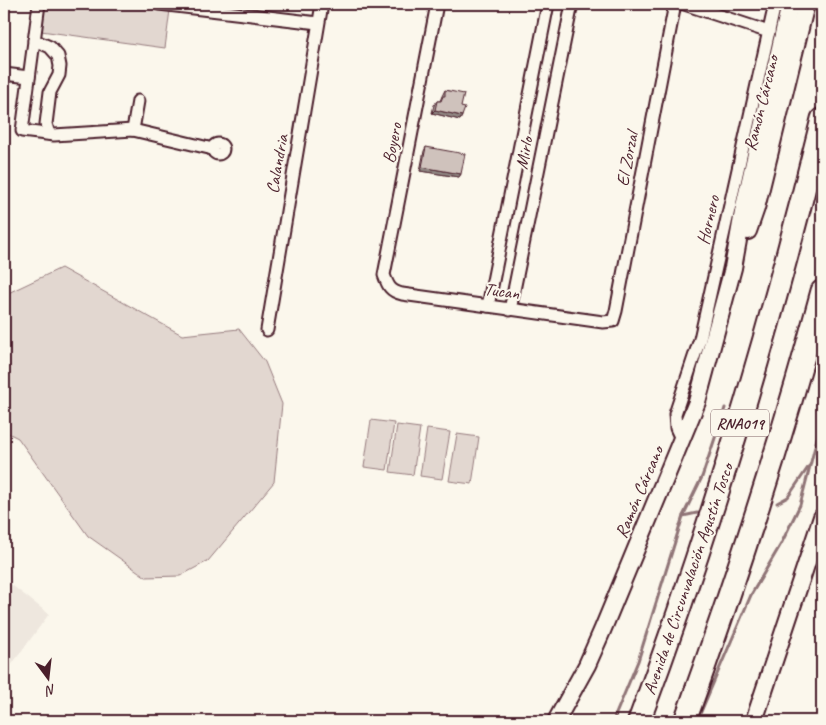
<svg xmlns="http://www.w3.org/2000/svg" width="826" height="725" viewBox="0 0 826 725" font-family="Caveat,sans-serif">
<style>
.built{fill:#eee7de}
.green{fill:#e2d7d0;stroke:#967b7e}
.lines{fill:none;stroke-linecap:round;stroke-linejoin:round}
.stream{stroke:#907477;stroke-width:3}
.street-casing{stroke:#4a1f2b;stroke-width:15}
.secondary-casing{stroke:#4a1f2b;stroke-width:20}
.highway-casing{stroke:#4a1f2b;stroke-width:25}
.street{stroke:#fbf7ec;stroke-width:11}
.secondary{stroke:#fbf7ec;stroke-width:16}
.highway{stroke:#fbf7ec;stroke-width:21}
.wall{fill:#b2a7a2;stroke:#4a1f2b}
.shaded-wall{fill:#918884;stroke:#4a1f2b}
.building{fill:#cfc2bc;stroke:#4a1f2b}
.labels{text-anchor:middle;stroke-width:4;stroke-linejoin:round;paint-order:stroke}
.shield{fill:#fbf7ec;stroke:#7f6065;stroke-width:1}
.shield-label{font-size:16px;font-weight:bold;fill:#4a1f2b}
.street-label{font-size:18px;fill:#4a1f2b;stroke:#fbf7ec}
</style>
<rect width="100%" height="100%" fill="#fbf7ec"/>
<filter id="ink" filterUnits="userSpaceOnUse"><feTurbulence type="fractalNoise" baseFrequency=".02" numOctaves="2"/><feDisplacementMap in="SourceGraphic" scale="10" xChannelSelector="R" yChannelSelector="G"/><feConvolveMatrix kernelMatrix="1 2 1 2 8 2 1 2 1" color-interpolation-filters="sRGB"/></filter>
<g filter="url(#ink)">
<polygon class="built" points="4,579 49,614 4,675"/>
<g class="green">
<polygon points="45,4 127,4 170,10 165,48 41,31"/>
<polygon points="61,268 182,335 239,329 265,362 282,404 274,482 208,561 180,576 146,577 88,536 18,438 4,431 4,295"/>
<polygon points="371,420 394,423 387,470 364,467"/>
<polygon points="397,425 420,428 413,475 390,472"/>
<polygon points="427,429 450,432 442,479 420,476"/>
<polygon points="457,434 479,437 472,484 449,481"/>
</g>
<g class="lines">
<g class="stream">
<polyline points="777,503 788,497 809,466"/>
<polyline points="683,516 697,513"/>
<polyline points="613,721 638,661 683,516 702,477 725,408"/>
<polyline points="697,721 751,595 781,544 800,505 822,419"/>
</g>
<defs>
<g id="street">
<polyline points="39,4 22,131 54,135 133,130 213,149"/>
<polyline points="159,4 318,23"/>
<path d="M437,4L384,275C388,286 390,291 402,294L603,322L613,321L616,311L675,4"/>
<polyline points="684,4 769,32"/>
<polyline points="34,40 50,47 58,56 60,66 59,75 50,92 46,124 49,134"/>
<polyline points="4,74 29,77"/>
<polyline points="133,130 138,101"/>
<circle cx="218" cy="149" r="5"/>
<polyline points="488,306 548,4"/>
<polyline points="510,310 572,4"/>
<polyline points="267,330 322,4"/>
<polyline points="682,441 676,428 675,414 700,339 775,4"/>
</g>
<g id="secondary">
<polyline points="748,231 756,208 806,4"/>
<polyline points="556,721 587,665 602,631 697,402 733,268 744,207 790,4"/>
<polyline points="754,721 822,517"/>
</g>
<g id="highway">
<path d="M639,721C713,524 772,323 822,119"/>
<path d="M685,721C736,580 783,437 822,291"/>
</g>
</defs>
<use href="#street" class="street-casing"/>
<use href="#secondary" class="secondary-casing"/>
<use href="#highway" class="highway-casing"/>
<use href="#street" class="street"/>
<use href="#secondary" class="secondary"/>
<use href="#highway" class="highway"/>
</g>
<g class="wall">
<polygon points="445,90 461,107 462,116 460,120 432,113 434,105 437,101 440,101 442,96"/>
<polygon points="426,147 461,174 459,177 420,171 424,151"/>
</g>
<g class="shaded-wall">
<polygon points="435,110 462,116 460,120 432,113"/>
<polygon points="422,167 461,174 459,177 420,171"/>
</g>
<g class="building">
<polygon points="445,90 464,94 461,107 465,108 462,116 435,110 437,101 441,101 443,96 445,96"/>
<polygon points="426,147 465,154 461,174 422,167"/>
</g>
</g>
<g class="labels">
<rect class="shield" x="711" y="409.5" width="58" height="27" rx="4"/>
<g class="shield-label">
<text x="740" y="429">RNA019</text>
</g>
<g class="street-label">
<text transform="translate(761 103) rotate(-76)" y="6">Ramón Cárcano</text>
<text transform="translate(392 143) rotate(-79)" y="6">Boyero</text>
<text transform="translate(524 153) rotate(-79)" y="6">Mirlo</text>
<text transform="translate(627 159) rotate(-79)" y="6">El Zorzal</text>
<text transform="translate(277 164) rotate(-80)" y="6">Calandria</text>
<text transform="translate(708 220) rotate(-77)" y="6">Hornero</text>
<text transform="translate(502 291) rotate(8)" y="6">Tucan</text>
<text transform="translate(639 492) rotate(-67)" y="6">Ramón Cárcano</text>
<text transform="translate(688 579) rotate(-71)" y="6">Avenida de Circunvalación Agustín Tosco</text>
</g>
</g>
<rect width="826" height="725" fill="none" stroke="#fbf7ec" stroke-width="20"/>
<rect x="10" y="10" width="806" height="705" fill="none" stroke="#4a1f2b" stroke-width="2" filter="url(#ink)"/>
<g transform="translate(48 678) rotate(165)" stroke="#fbf7ec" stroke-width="4" paint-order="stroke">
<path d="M0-4L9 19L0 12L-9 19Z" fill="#4a1f2b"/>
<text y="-8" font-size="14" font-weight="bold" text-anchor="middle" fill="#4a1f2b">N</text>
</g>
</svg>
